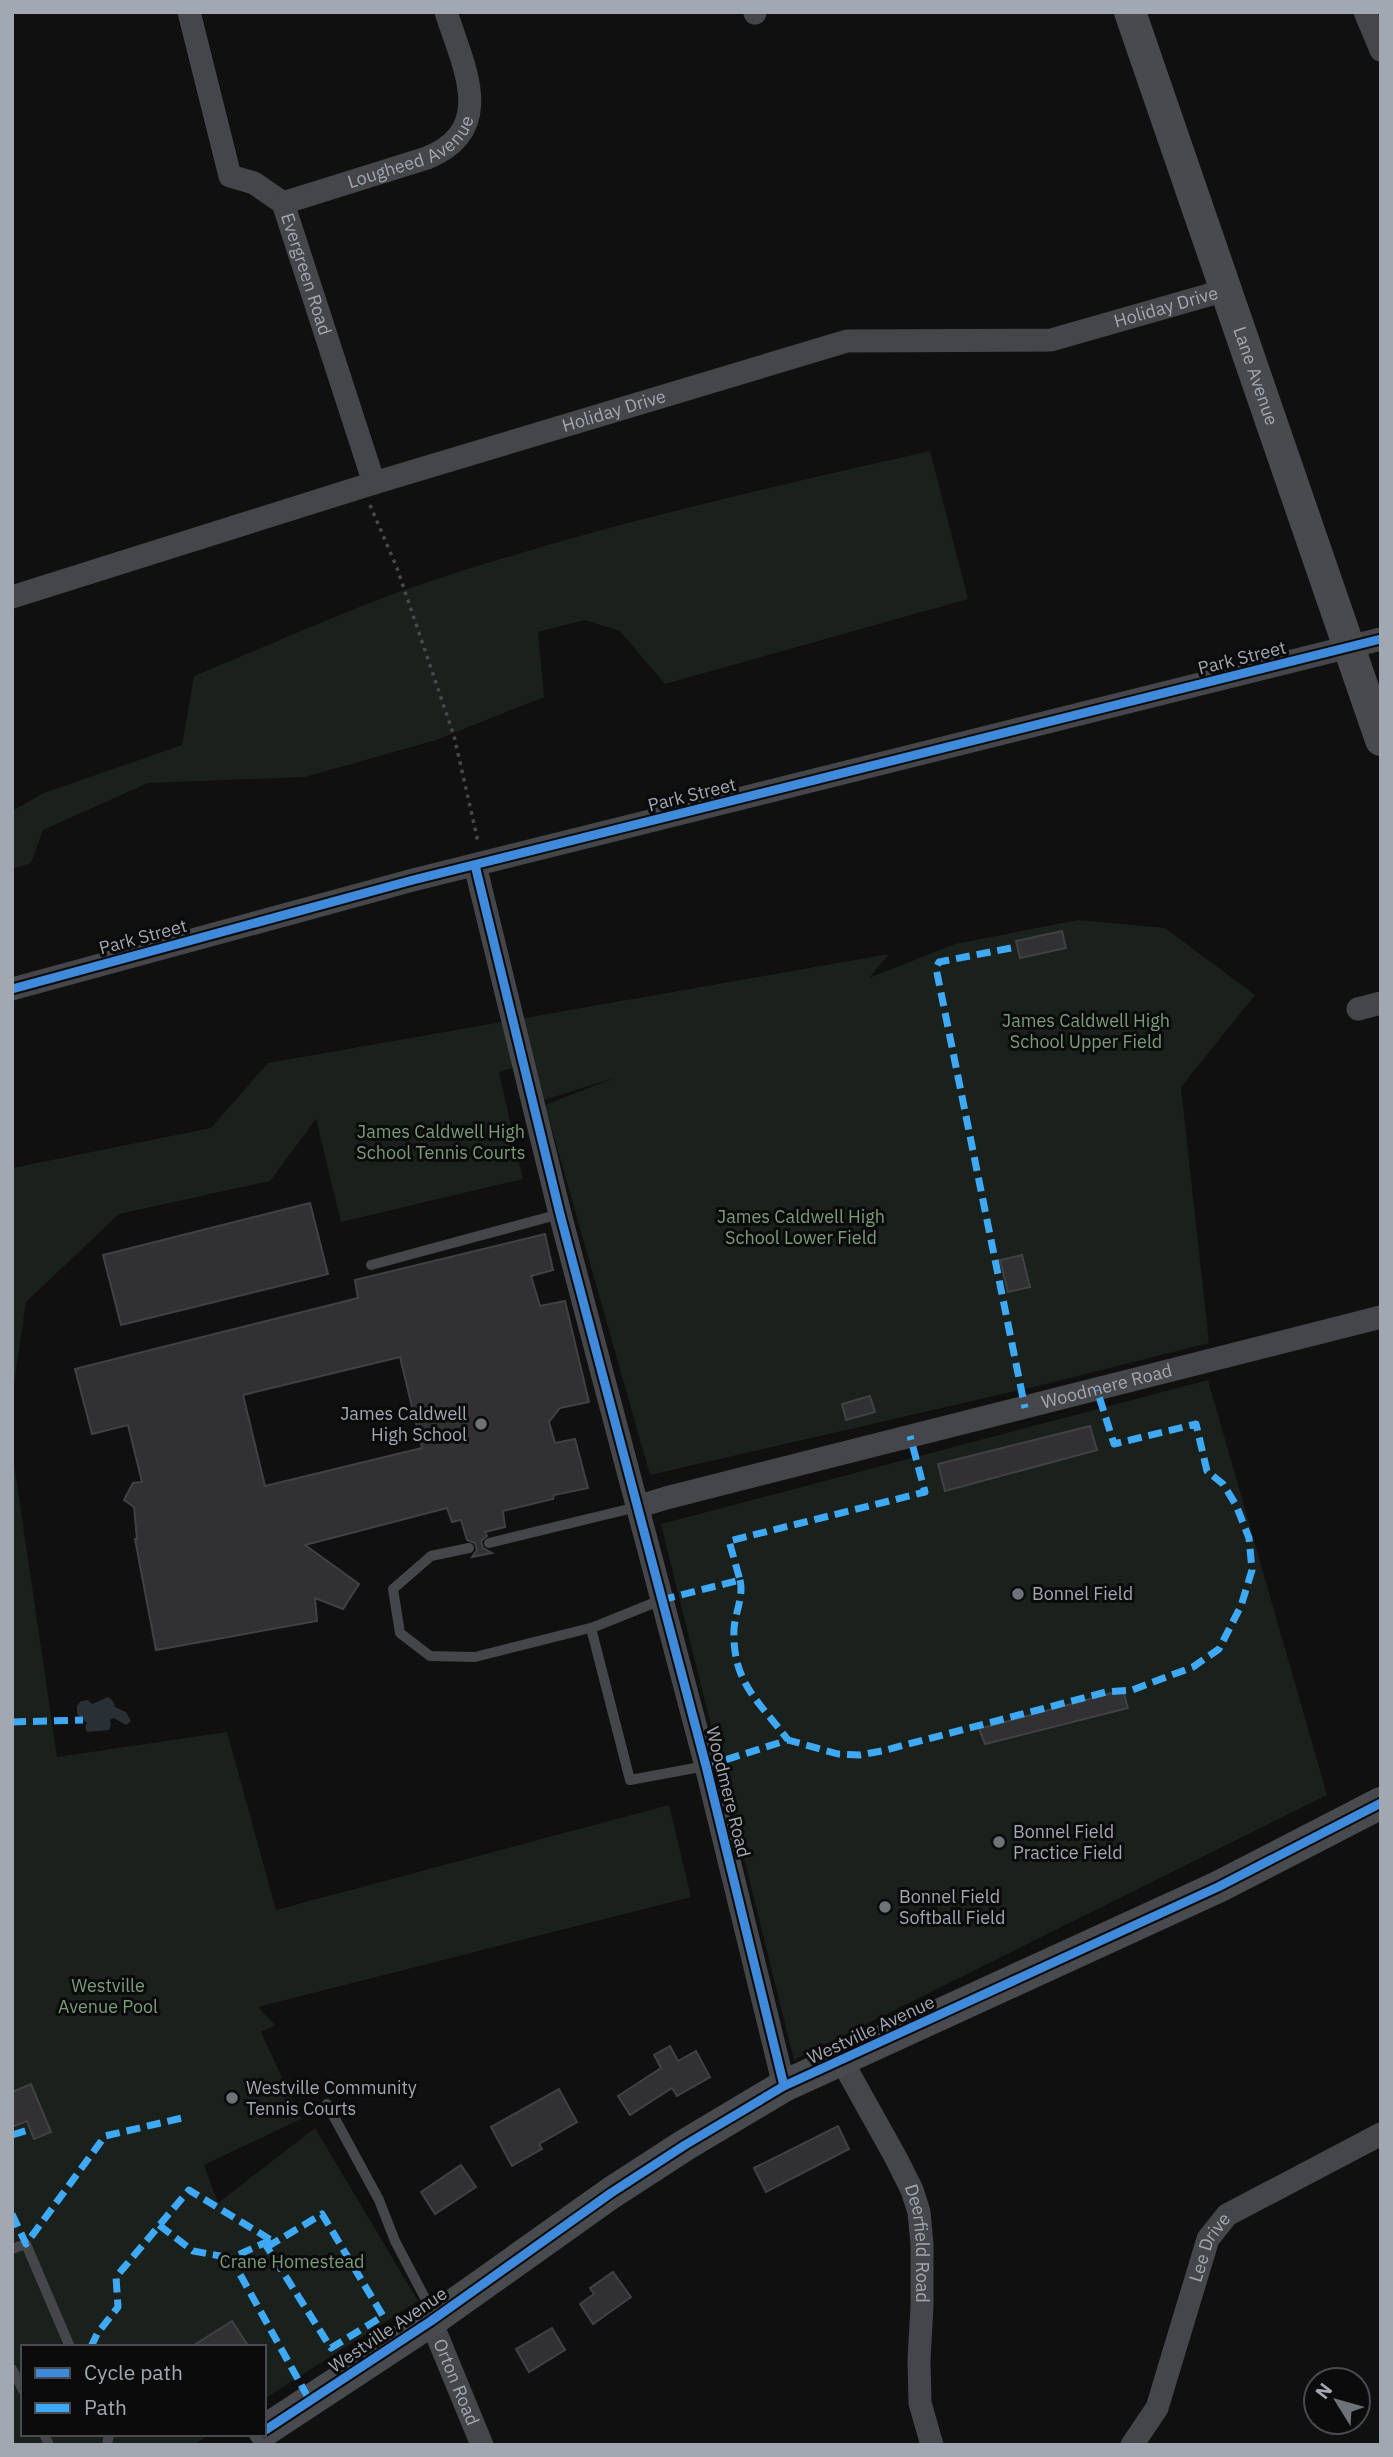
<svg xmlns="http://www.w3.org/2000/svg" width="1393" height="2457" viewBox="0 0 1393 2457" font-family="'IBM Plex Sans',sans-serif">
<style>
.green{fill:#1a201b}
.water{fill:#283035}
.building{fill:#313133;stroke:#404144;stroke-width:2;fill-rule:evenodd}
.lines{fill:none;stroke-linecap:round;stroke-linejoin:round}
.path{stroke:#46484b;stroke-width:3.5;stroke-dasharray:3.5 5;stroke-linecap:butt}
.lane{stroke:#454649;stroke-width:10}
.street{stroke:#454649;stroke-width:23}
.secondary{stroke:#494a4d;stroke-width:32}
.quiet{stroke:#3fa9f5;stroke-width:7;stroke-dasharray:14 7;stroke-linecap:butt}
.cycleway-casing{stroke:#0b0b0c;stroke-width:13}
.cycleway{stroke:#408adc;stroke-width:9}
.poi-dot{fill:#6e7379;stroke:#0b0b0c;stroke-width:2.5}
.labels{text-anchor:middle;stroke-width:6;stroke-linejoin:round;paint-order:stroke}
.street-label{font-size:18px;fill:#a1a8b1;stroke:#0b0b0c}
.park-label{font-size:18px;fill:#7b9c79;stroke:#0b0b0c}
.poi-label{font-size:18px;fill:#a1a8b1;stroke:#0b0b0c;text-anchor:start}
</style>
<rect width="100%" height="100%" fill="#101011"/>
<g class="green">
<path d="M930,451L968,599L665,684L620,631L585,620L538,632L544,697L436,740L305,777L148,783L43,830L31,863L12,869V811L44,793L182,745L194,676C268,646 341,612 416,586C584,529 758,490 930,451Z"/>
<polygon points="1078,920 1165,928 1255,995 1181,1087 1209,1343 1046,1384 650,1475 545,1105 614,1078 541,1101 531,1062 499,1072 523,1179 341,1222 316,1119 270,1181 119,1214 26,1302 12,1397 12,1168 211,1128 268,1063 889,954 869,978 955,944"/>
<polygon points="1208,1380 1327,1795 794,2060 661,1524"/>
<polygon points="12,1450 57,1757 227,1732 276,1910 669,1805 691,1897 258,2007 275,2025 261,2032 301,2119 204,2165 218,2203 315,2128 418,2301 264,2399 264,2347 23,2347 23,2434 210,2434 194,2445 12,2445"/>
</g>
<polygon class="water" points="108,1697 113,1701 115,1707 126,1712 131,1721 126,1725 114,1718 110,1720 111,1725 109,1730 87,1732 85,1726 87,1723 77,1714 77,1706 81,1701 88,1700 92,1704"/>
<g class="building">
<polygon points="1062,931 1066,948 1020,958 1016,941"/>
<polygon points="310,1203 328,1274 121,1325 103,1255"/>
<path d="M545,1234L553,1270L531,1276L540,1306L565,1301L589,1402L560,1408L549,1422L555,1443L575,1439L588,1488L554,1495L553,1499L503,1511L505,1527L485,1532L487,1536L481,1541L483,1548L492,1553L472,1557L477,1550L475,1543L467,1540L461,1520L452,1522L447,1508L305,1545L359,1584L343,1609L315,1598L317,1621L156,1650L135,1539H137L134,1507L124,1500L133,1483L142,1482L128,1425L92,1434L75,1369L358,1298L355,1280ZM400,1357L422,1448L265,1486L243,1395Z"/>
<polygon points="1022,1255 1030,1287 1008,1292 1000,1260"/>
<polygon points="870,1396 875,1412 846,1420 842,1404"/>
<polygon points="1090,1426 1097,1450 945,1491 938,1464"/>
<polygon points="1123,1690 1128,1708 985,1744 979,1729"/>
<polygon points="670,2046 678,2061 696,2051 710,2077 677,2096 672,2088 630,2115 618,2096 661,2068 654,2055"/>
<polygon points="31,2084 51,2132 34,2139 27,2121 12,2127 12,2092"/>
<polygon points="559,2089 577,2122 539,2144 542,2149 512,2166 491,2127"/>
<polygon points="838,2126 849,2149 766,2192 754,2168"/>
<polygon points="461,2165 476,2187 435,2214 421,2192"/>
<polygon points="613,2272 631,2297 593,2324 580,2304 594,2294 590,2288"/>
<polygon points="232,2321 249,2347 191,2347"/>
<polygon points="552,2328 565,2350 529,2372 516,2349"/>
</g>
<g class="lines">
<polyline class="path" points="370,505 397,568 454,736 477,837 476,844"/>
<g class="lane">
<polyline points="371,1265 560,1214"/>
<polyline points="489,1543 637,1507"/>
<polyline points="469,1548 431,1556 393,1589 400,1633 430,1656 475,1657 594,1627 661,1600"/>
<polyline points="591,1628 630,1780 706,1766"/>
<polyline points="327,2104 379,2200 395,2241 425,2298 430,2318"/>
<polyline points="12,2249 26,2244 70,2347"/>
<polyline points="12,2369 23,2390"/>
<polyline points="44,2434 49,2445"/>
<polyline points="107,2445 109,2434"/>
</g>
<g class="street">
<path id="s1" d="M189,12L230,176L254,183L283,203L374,483"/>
<polyline points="755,12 755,13"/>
<polyline points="1365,12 1381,50"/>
<path id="s2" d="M283,203L427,158C498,129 463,66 446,12"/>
<path id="s3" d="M12,597L374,483L847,341L1051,340L1226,290"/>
<polyline points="475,865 560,1214 706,1766 784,2086"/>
<polyline points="12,989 413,880 1381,639"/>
<polyline points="1358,1009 1381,1003"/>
<path id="s4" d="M637,1507L666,1498L1381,1317"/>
<path id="s5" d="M842,2061L896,2158L912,2190L919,2212L922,2244V2306L919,2360L920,2403L932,2445"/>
<path id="s6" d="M431,2321L482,2445"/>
<path id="s7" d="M1132,2445L1157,2408L1208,2239L1227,2215L1381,2134"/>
</g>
<g class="secondary">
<path id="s8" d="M1130,12L1381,740"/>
<polyline points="264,2431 431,2321 611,2193 685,2145 784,2086 1218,1887 1381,1803"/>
</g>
<g class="quiet">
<polyline points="1011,948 939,962 936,968 1025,1408"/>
<path d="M740,1580C744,1596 735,1613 734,1629C732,1683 759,1701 788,1740"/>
<polyline points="661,1600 740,1580 729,1541 925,1492 910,1436"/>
<polyline points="12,1722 83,1720"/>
<polyline points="706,1766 788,1740 838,1754 860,1755 882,1751 1106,1692 1132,1690 1193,1667 1219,1649 1241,1606 1252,1570 1249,1538 1236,1505 1223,1484 1207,1471 1196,1424 1114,1444 1097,1390"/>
<polyline points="12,2135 28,2130"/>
<polyline points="12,2214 26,2244 105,2136 182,2118"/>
<polyline points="159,2225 193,2251 231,2258"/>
<polyline points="271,2240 231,2258 310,2401"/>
<polyline points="267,2247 322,2214 383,2316 331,2348 267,2247 271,2240"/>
<polyline points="91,2347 97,2334 118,2307 116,2277 189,2190 271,2240"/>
</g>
<defs>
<g id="cycleway">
<polyline points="475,865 560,1214 706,1766 784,2086"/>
<polyline points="12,989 413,880 1381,639"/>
<polyline points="264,2431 431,2321 611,2193 685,2145 784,2086 1218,1887 1381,1803"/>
</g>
</defs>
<use href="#cycleway" class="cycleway-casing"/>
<use href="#cycleway" class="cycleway"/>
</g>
<g class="poi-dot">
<circle cx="481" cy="1424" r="7"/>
<circle cx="1018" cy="1594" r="7"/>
<circle cx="999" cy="1842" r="7"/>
<circle cx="885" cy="1907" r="7"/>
<circle cx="232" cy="2098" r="7"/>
</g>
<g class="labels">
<g class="street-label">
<text dy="6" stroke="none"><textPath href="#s2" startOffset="140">Lougheed Avenue</textPath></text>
<text dy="6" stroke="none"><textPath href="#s1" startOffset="304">Evergreen Road</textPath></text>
<text dy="6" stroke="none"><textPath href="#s3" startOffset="1197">Holiday Drive</textPath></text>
<text dy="6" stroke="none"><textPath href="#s8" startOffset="385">Lane Avenue</textPath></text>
<text dy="6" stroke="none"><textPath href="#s3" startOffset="630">Holiday Drive</textPath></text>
<text transform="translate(1242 658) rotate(-14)" y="6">Park Street</text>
<text transform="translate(692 795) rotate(-14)" y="6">Park Street</text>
<text transform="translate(143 937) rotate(-15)" y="6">Park Street</text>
<text dy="6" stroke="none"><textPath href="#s4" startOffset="485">Woodmere Road</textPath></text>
<text transform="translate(728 1792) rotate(76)" y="6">Woodmere Road</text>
<text transform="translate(871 2030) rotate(-25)" y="6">Westville Avenue</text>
<text dy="6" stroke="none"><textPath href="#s5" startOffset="201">Deerfield Road</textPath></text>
<text dy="6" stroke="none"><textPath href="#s7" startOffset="214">Lee Drive</textPath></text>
<text transform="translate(388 2330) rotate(-34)" y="6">Westville Avenue</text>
<text dy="6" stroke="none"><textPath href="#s6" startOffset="66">Orton Road</textPath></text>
</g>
<g class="park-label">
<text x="1086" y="1027">James Caldwell High<tspan x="1086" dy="21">School Upper Field</tspan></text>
<text x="441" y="1138">James Caldwell High<tspan x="441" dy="21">School Tennis Courts</tspan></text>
<text x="801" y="1223">James Caldwell High<tspan x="801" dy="21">School Lower Field</tspan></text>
<text x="108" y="1992">Westville<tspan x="108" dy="21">Avenue Pool</tspan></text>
<text x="292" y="2268">Crane Homestead</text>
</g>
<g class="poi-label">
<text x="467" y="1420" text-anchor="end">James Caldwell<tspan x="467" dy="21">High School</tspan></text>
<text x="1032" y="1600">Bonnel Field</text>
<text x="1013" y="1838">Bonnel Field<tspan x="1013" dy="21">Practice Field</tspan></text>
<text x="899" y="1903">Bonnel Field<tspan x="899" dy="21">Softball Field</tspan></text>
<text x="246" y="2094">Westville Community<tspan x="246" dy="21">Tennis Courts</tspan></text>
</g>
</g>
<rect width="1393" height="2457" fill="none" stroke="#a1a8b1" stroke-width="28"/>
<rect x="21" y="2345" width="245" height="91" fill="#0b0b0c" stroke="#474a4e" stroke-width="2"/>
<rect x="35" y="2368" width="35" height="10" fill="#408adc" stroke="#474a4e" stroke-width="2"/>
<text x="84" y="2380" font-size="21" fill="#a1a8b1">Cycle path</text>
<rect x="35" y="2403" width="35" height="10" fill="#3fa9f5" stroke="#474a4e" stroke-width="2"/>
<text x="84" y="2415" font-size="21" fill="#a1a8b1">Path</text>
<g transform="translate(1337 2401) rotate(307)"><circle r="33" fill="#0b0b0c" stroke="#474a4e" stroke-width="2"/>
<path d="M0-5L12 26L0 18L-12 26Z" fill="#6e7379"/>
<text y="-10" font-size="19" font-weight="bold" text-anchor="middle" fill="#a1a8b1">N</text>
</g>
</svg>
